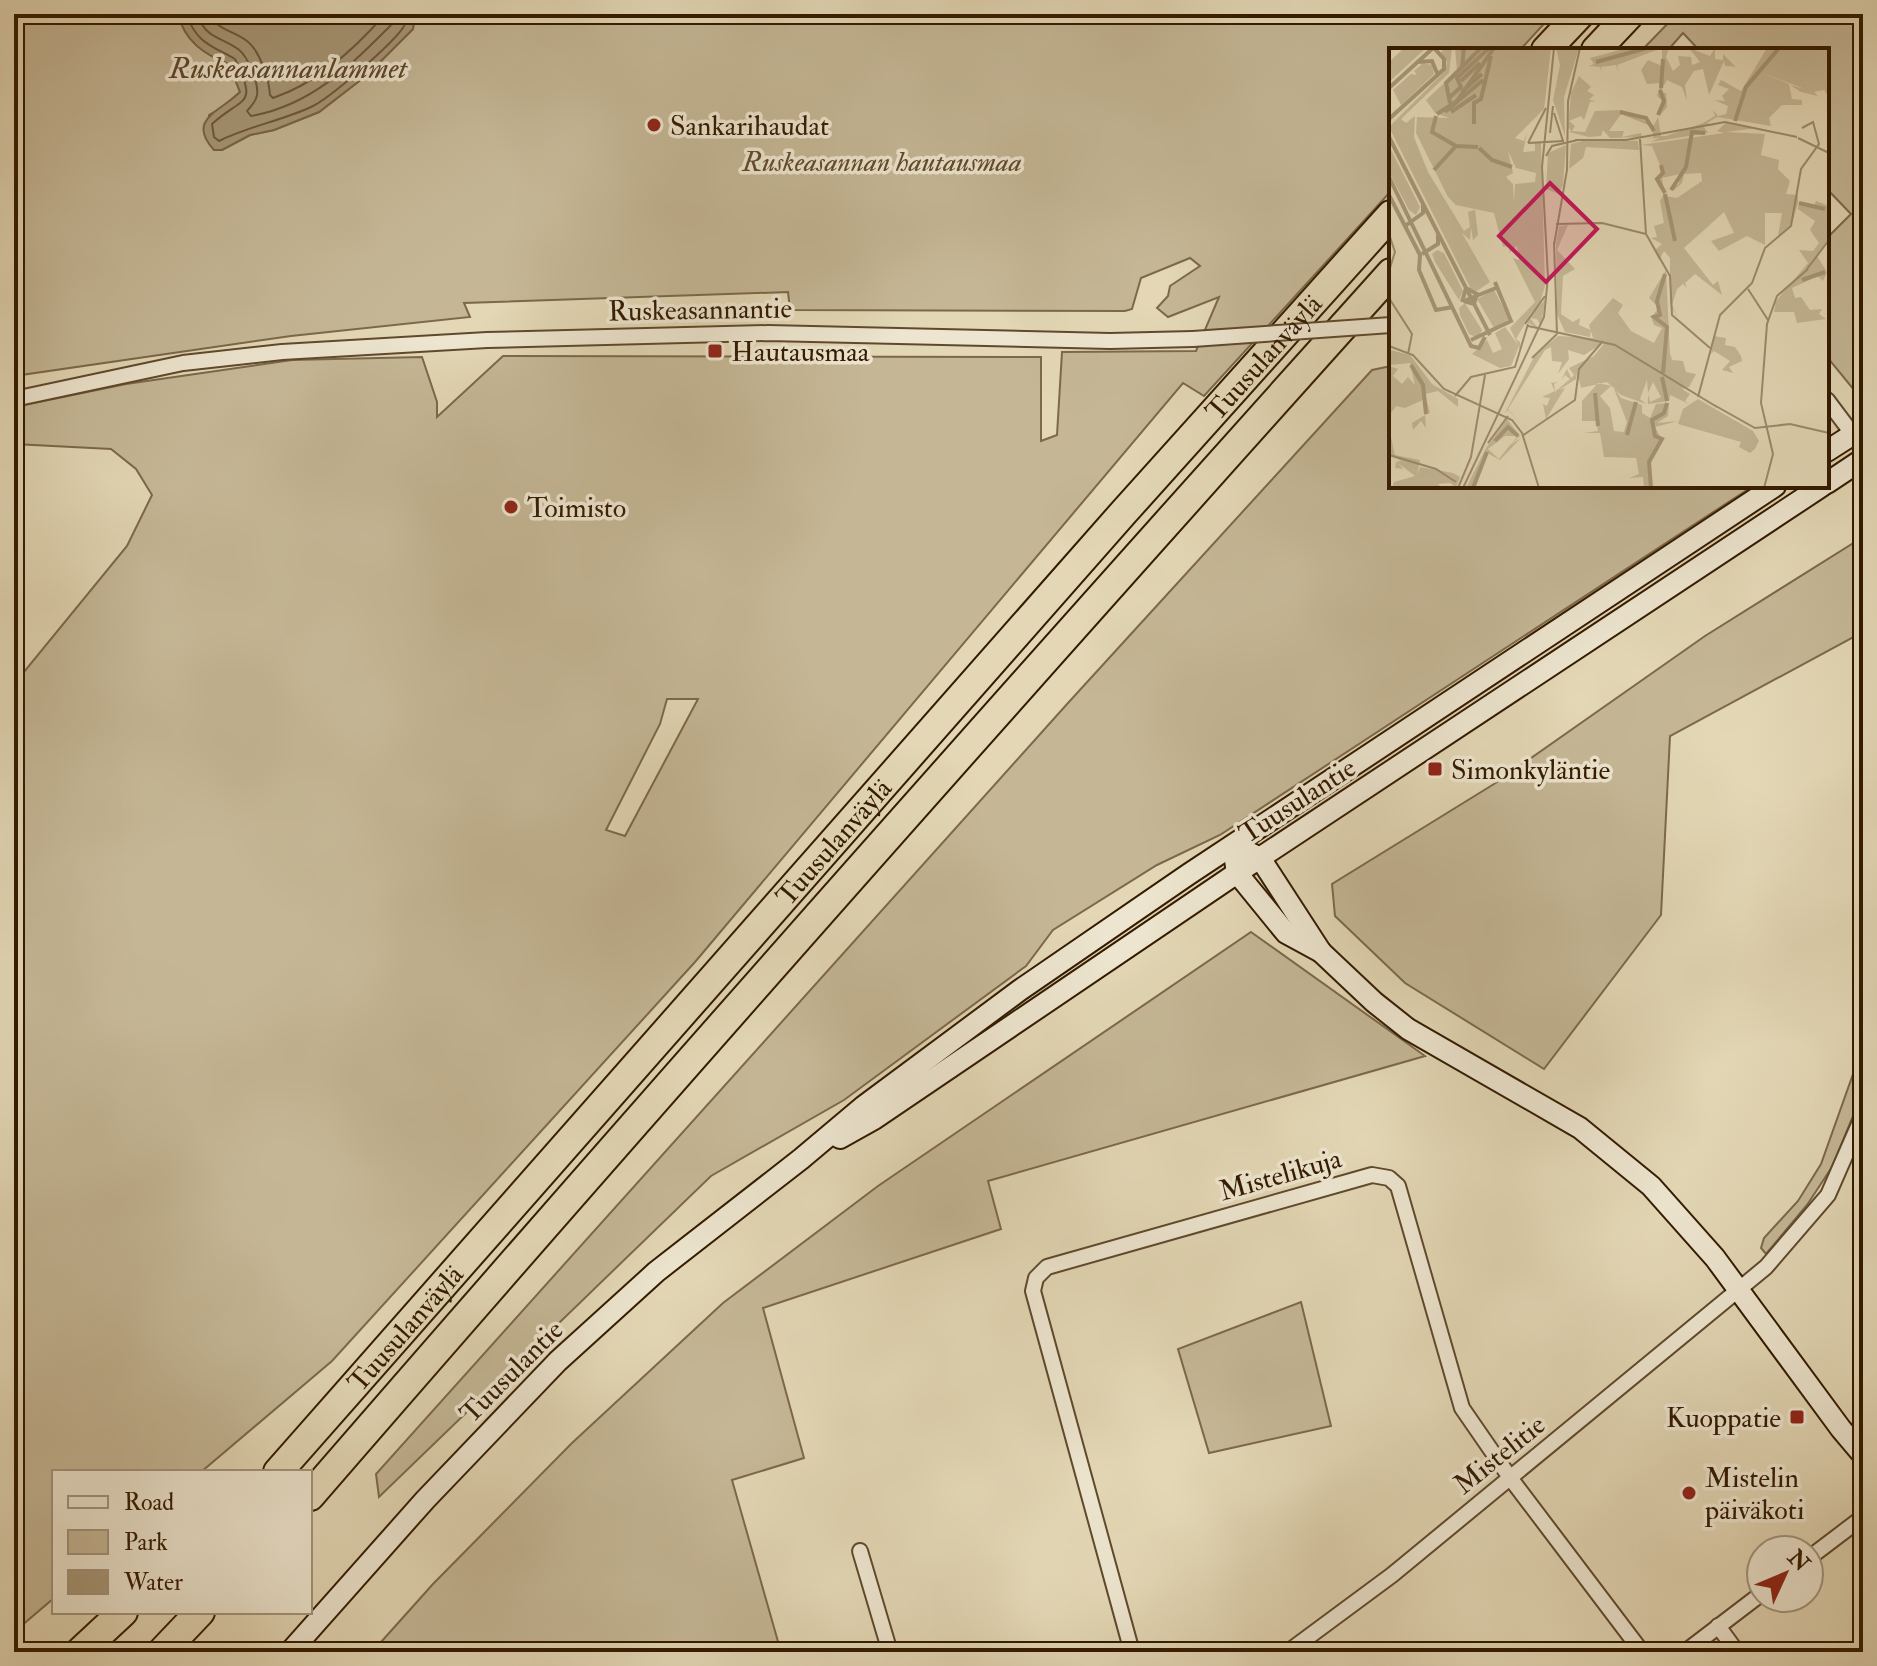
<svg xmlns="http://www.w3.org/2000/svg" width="1877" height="1666" viewBox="0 0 1877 1666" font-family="'IM FELL Double Pica',serif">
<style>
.green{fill:#c5b796;stroke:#7c684b;stroke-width:2;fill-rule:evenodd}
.water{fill:#a79777;stroke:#796547;stroke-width:2}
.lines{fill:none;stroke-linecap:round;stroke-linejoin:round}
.shore{stroke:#6d583c;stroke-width:2}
.minor-casing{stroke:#5f492d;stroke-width:18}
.secondary-casing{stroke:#331a00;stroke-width:24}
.motorway-casing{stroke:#331a00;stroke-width:32}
.minor{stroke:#ede5cf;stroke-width:14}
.secondary{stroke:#ede5cf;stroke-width:20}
.motorway{stroke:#e3d7b5;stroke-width:28}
.minor-bridge-casing{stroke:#5f492d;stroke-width:18;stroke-linecap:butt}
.minor-bridge{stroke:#ede5cf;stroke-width:14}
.poi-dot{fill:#8f2418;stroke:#ede5cf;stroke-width:3}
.labels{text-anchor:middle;stroke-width:7;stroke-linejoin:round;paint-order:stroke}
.poi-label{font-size:28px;fill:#331a00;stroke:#ede5cf;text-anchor:start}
.park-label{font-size:28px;font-style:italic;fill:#5f492d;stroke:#ede5cf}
.street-label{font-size:28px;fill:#331a00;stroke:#ede5cf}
.water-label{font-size:30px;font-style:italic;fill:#5c462a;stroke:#ede5cf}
.inset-river{fill:none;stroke:#a79777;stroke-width:4}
.inset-road{fill:none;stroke:#9d8b6d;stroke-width:2}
.view{fill:#c2185b;fill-opacity:0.15;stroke:#c2185b;stroke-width:4}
.inset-edge{fill:none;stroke:#331a00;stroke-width:4}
</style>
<rect width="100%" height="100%" fill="#e3d7b5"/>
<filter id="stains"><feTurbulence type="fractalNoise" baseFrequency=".0025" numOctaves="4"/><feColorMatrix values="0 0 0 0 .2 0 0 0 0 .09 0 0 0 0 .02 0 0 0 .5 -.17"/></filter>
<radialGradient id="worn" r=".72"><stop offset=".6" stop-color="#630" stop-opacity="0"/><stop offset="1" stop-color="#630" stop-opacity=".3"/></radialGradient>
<g class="green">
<path d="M14,14H178C185,41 203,54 229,64L240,92L223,107L209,115L214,150H222L250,135L274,130L319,112L367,75L413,29L415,14H1553L1520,50H1391V191L1204,396L1183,383L695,962L332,1361L201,1472H54V1598L14,1632V679L24,672L127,546L152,495L136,469L111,449L14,444V407L126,384L292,360L422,357L437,402V417L503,356L1041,357V441L1057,435L1062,352L1196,351L1219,297L1168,317L1157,308L1168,296L1170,286L1200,266L1190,258L1141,278L1132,309L1125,311L790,310L788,292L464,303L470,317L291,336L14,376ZM667,699H698L625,836L606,830L660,724Z"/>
<polygon points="1677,14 1863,14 1863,401 1827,357 1827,238 1851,214 1827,189 1827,50 1699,50 1683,33 1668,50 1642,50"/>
<polygon points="1391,366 1391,486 1753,486 1220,835 1157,865 1053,930 1026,966 844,1100 711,1176 379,1497 376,1474 1068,703 1372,370"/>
<polygon points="1863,537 1863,632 1670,736 1661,915 1544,1069 1405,983 1335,916 1332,884 1494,784 1705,636"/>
<polygon points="1251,932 1425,1056 988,1181 1001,1229 763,1308 804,1458 732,1480 781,1652 372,1652 433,1584 572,1443 723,1303 878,1186"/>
<polygon points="1863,1046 1863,1092 1832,1167 1807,1205 1766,1254 1761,1248 1764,1238 1798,1201 1821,1164"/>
<polygon points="1301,1302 1331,1426 1209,1453 1178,1349"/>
</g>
<path class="water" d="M178,14H415L413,29L367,75L319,112L274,130L250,135L222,150H214C186,119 220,112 240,92L229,64C203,54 185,41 178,14Z"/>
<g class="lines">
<g class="shore">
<path d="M186,14C197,43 210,45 235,59C259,108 242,96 212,124L214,137L219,141C249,126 281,121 311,107C329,99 395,42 404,26C405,24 407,16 407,14"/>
<path d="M196,14C209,41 218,35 238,49C248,56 259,84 257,95C256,102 251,106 247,111L251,116C313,105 352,64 395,21L397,14"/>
<path d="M210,14C217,30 234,31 247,41C260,51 269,79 270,95L273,98C317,83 355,49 385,14"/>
</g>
<defs>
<g id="minor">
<polyline points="14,399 183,363 282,352 487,340 768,333 1110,341 1193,339"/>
<polyline points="1827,400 1863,448"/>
<polyline points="860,1551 890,1652"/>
<polyline points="1809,1558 1863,1517"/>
<polyline points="1718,1626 1737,1652"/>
<polyline points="1132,1652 1033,1291 1036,1278 1047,1267 1372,1175 1389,1178 1398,1186 1462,1408 1511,1479 1642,1652"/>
<polyline points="1288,1652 1392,1575 1766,1267 1828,1195 1863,1115"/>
<polyline points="1685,1652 1761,1594"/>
</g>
<g id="secondary">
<polyline points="1827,451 1863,428"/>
<polyline points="1827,483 1863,459"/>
<polyline points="1250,853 1260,858 1321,952"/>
<polyline points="1235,860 1237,873 1286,933 1321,952 1374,1002 1408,1029 1580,1128 1651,1186 1715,1258 1841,1429 1863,1455"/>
<polyline points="840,1138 874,1119 1237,873 1822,486"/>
<polyline points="290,1652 425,1500 558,1361 656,1272 801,1159 864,1106 1020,990 1189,874 1775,486"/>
</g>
<g id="motorway">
<polyline points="1546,50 1580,14"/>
<polyline points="1596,50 1630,14"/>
<path id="s1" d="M278,1472L1124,512L1391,215"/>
<path d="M310,1496C666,1085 1027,678 1391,273"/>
<polyline points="80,1652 123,1612"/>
<polyline points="162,1652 200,1612"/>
</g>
</defs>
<use href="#minor" class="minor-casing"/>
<use href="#secondary" class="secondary-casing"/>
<use href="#motorway" class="motorway-casing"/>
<use href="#minor" class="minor"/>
<use href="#secondary" class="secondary"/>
<use href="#motorway" class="motorway"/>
<defs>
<polyline id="minor-bridge" points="1193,339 1391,325"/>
</defs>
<use href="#minor-bridge" class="minor-bridge-casing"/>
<use href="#minor-bridge" class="minor-bridge"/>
</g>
<g class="poi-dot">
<circle cx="654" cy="125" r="8"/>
<rect x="707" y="343" width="16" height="16" rx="4"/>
<circle cx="511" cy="507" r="8"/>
<rect x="1427" y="761" width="16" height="16" rx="4"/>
<rect x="1789" y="1409" width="16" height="16" rx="4"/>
<circle cx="1689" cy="1493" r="8"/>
</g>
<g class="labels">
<g class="poi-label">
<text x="670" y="135">Sankarihaudat</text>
<text x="731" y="361">Hautausmaa</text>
<text x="527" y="517">Toimisto</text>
<text x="1451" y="779">Simonkyläntie</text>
<text x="1781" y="1427" text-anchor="end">Kuoppatie</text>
<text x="1705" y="1487">Mistelin<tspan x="1705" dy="32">päiväkoti</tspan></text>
</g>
<g class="park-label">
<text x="882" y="171">Ruskeasannan hautausmaa</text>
</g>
<g class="street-label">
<text transform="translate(700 309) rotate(-1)" y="10">Ruskeasannantie</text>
<text dy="10" stroke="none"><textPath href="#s1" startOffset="1488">Tuusulanväylä</textPath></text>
<text transform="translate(1297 800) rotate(-33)" y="10">Tuusulantie</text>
<text dy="10" stroke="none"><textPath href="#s1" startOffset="840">Tuusulanväylä</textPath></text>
<text transform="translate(1280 1174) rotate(-16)" y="10">Mistelikuja</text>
<text dy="10" stroke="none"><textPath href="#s1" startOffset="192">Tuusulanväylä</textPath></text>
<text transform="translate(511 1371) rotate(-45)" y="10">Tuusulantie</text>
<text transform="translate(1499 1454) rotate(-39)" y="10">Mistelitie</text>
</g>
<g class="water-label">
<text x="288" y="78">Ruskeasannanlammet</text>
</g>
</g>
<g transform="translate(1389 48)">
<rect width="440" height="440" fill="#e3d7b5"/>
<path d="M15,0H37L0,34V14ZM57,0H63L60,25L12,71L17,75L26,68L25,89L39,124L75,183L81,179L79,164L86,162L89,187L84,192L82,179L81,192L73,185L101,234L88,243L82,241L0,79L56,23L58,14L52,4ZM66,0H162L155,61L126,90L135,93L138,84L134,104L146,103V96L140,95H152L156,238L151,255L137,271L156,252L158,240L152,278L148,271L141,270L149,280L137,274L127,291L131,294L132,303L121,280L146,254L124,210L130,212L128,198L120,205L121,198L114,199L105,165L67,157L59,149L27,85L28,69L60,70L46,65L37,52L68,23ZM119,103L127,120L147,125L146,134L126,136L125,154L124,136L117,129L124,125ZM167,0H190L175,49L176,88L164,52L171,17ZM238,0H273L228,17L230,25L227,17L212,19L213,25L211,19L200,18L205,16L201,10ZM280,0L277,9L284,23L291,17L289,8L302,9L303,17L311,14L300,0L321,8L326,0V11L334,12V6L347,19H355L336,18L335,13L320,47L314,21L305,23L296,37L298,53L293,39L278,32L271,44L277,45L278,59L270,68L274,53L268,48L272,35L258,36L252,22L259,12L273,18V1ZM378,0H440V49L435,42L425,44L429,48L412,44L401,37L416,41L375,26L400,36L403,51L413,52V57H393L380,70L382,78L328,69L318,75L325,78H314L319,85L262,94L270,90L254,91L264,90V79L232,66L220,83H235L233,89L252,85L253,89L221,90L214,82L212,88L200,89L180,84L182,83L179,79L182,45L190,28L202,39L198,43L205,47L200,52L207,53L201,54L195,72L192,68L180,73L186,78L183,83L196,84L206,63L233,62L265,77L269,69L272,88H277L314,75L326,68L324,62L329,68L337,66L339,58L325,52L336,53L333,48L340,41L329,37L332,32L352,43ZM34,15L43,17L45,26L12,57L4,42L22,26L28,27L25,23ZM338,74L368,80L337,84L376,86L372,107L390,112L389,121L401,133L397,146L409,147V155L402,178L389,188L393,165H376V197L358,188L330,203L322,193L345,185L335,164L295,200L324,237L329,233L333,247L306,226L296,235L298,240L294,236L288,241L283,257L289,270L281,256V210L275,203L270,212L262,197L266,202L273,196L262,190L268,189L265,178L275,175L271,153L275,146L267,131L273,122L263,98L252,97L335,85L328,83ZM312,125L313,133L288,150L276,148L273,130L291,126L290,136L283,139L284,143L293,135L295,126ZM202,91L249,93L250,102L197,99L194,110L180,121L182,96ZM177,97L174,137L170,146L157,141L159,105ZM0,98L31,159L27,167L20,162L0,124ZM427,153L440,158V191L422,214L428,208L438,224L434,233L429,228L403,240L406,250L412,249L421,262L433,261L430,266L437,271L408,275L405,264H385L387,253L419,215L410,202L424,203L430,195L421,182L426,173L409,161L410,155L425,158ZM179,177L168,202L186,221L174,228L172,266L184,274L191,270L190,277L202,282L201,289L176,284L168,266L167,196L170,178ZM48,202L55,205L74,243L70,252L46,214L43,206ZM277,222L281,305L283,312L294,313L297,324L307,326L300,339L293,341L301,346L296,353L300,356L281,347L280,353L259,356V346L261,354L272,349L264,334L259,345L258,332L251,351L257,356L232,347L218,334L192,340L188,324L187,331L170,342L176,340L157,371L154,356L158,358L161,350L153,349L166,343L162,335L169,334L165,336L167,346V343L181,331L176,327L172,332L178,321L182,330L185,327L180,320L205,308L217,293L195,307L179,302L180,311L169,326L173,314L163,313L162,299L156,302L119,361L131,376L119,362L116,365L146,307L169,288L204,290L200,277L224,250L234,257L229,265L242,283L265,295L273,280L265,277L262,269L270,260L260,250ZM105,242L120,271L105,280L88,251ZM76,255L93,282L89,290L80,286L71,267L70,260ZM116,279L130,298L122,318L111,320L83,306L98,292L104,305L113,301L106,285ZM325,288L337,290L336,297L346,299L352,308L353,313L340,319L344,325L333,322L341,313L325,303L322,306ZM1,302L21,307L43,336L69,351V359L49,343L36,346L41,365L36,367L37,380L32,373L24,382L23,375L36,367L34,352L16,360L7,358L2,365L0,318L9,321L4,328L13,336L19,329L26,337L21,315L0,317ZM209,335L222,338L211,348L221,360L225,383L235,384L238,374L224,338L232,350L253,357V365L261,370L267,356L280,355L279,368L268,375L289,373L266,379L273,392L260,414L263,440H255L254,429L240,430L250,426L247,410L215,409L211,385H195L209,383L207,373H193V353ZM309,351L364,383L370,393L366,401L361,405L350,399L352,394L289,376L294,361ZM118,371L131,388L122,396L129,388H116L99,401L110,411L121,397L132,390L111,412L98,405L85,440H77L97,400ZM0,380L6,407L31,412L28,427L31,419L64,425L71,429L67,440L61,435L49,436L53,440H3L5,434L26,428L9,415L14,421L6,420L7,414L12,413L0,406Z" fill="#c5b796" fill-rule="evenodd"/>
<path class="inset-river" d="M29,14L43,13L48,25M207,14L258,0M73,19L92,0M72,33L91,15M0,40L44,0M272,40L274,11M73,44L93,26M61,49L72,39L68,30L100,0M61,55L57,35L73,19L75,0M56,64L94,32M62,64L87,47M231,64L257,70L265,83M48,66L68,53L105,0M269,67L275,53L271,42M47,68L43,84L67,98M0,71L55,21V11L45,0M346,73L357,39L390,0M85,76V55L92,51L102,8M0,89L101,287M90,100L103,112L123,119M272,117L274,125L268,131L276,145M45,122L67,98L89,99M0,129L82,298L90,300L96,289M282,142L297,119L303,84L316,85M276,146L286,193M0,147L31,207L30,222L47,262L64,259M410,155L436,161M16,178L34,165V155M33,206L49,196V185M413,232L436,224M77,252L107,240M73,254L77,240L88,246L85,256L75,253M82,292L122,273L106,234M22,317L34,337L37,366M274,325L278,279L265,269L271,267L268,253L276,226M273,329L278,353M206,345L209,378M238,387L247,354M106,393L119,379L129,388M84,440L98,404M262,440L260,414L273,391L266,388L263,372L275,365L278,355"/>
<path class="inset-road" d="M165,65L174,93M161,85L164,58M409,90L440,105M251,91L257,186M186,92H238M237,92L336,74L408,89M139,95L175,93M139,95L157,60M157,108L163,98L189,92M167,176L213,175L257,186M0,186L6,204L0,223M257,186L281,228L283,267L321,300M165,194L168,286M165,197L178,122L179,53L191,0M418,221L440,192M359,241L379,272M0,250L23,286L19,306M136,276L156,248M139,278L226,297L328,359M0,298L24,307L55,341L123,372L133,385L150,440M143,310L168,286M66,348L82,329L126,319L139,276M309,349L331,267L363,235L376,200L402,178L412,121L430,96L424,74L413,80M325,357L366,380L401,376L440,385M133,388L186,352L190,321L214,293M99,395L119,368M0,407L47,421L67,434M69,440L82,409L96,327M74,440L155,269L159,229L153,119L165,0M375,440L384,406L372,355L378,276L388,248L419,221"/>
<path class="view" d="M161,135L208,181L157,234L110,188Z"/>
<rect width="440" height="440" class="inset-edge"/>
</g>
<rect width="1877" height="1666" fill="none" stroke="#e3d7b5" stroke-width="48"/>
<rect x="16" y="16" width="1845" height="1634" fill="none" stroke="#331a00" stroke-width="4"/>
<rect x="24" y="24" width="1829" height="1618" fill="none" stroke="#331a00" stroke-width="2"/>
<rect x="52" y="1470" width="260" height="144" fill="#ede5cf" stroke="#a3947c" stroke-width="2"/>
<rect x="68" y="1496" width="40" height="12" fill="#ede5cf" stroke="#a3947c" stroke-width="2"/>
<text x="124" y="1510" font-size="24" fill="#331a00">Road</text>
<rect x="68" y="1530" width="40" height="24" fill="#c5b796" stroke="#a3947c" stroke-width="2"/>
<text x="124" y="1550" font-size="24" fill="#331a00">Park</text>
<rect x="68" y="1570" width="40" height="24" fill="#a79777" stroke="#a3947c" stroke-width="2"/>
<text x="124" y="1590" font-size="24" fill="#331a00">Water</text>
<g transform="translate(1785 1574) rotate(46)"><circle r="38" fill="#ede5cf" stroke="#a3947c" stroke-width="2"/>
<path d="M0-6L14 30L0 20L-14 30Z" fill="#8f2418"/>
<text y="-12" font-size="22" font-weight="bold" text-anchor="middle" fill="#331a00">N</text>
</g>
<rect width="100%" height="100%" filter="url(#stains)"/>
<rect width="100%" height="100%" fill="url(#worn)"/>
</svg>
